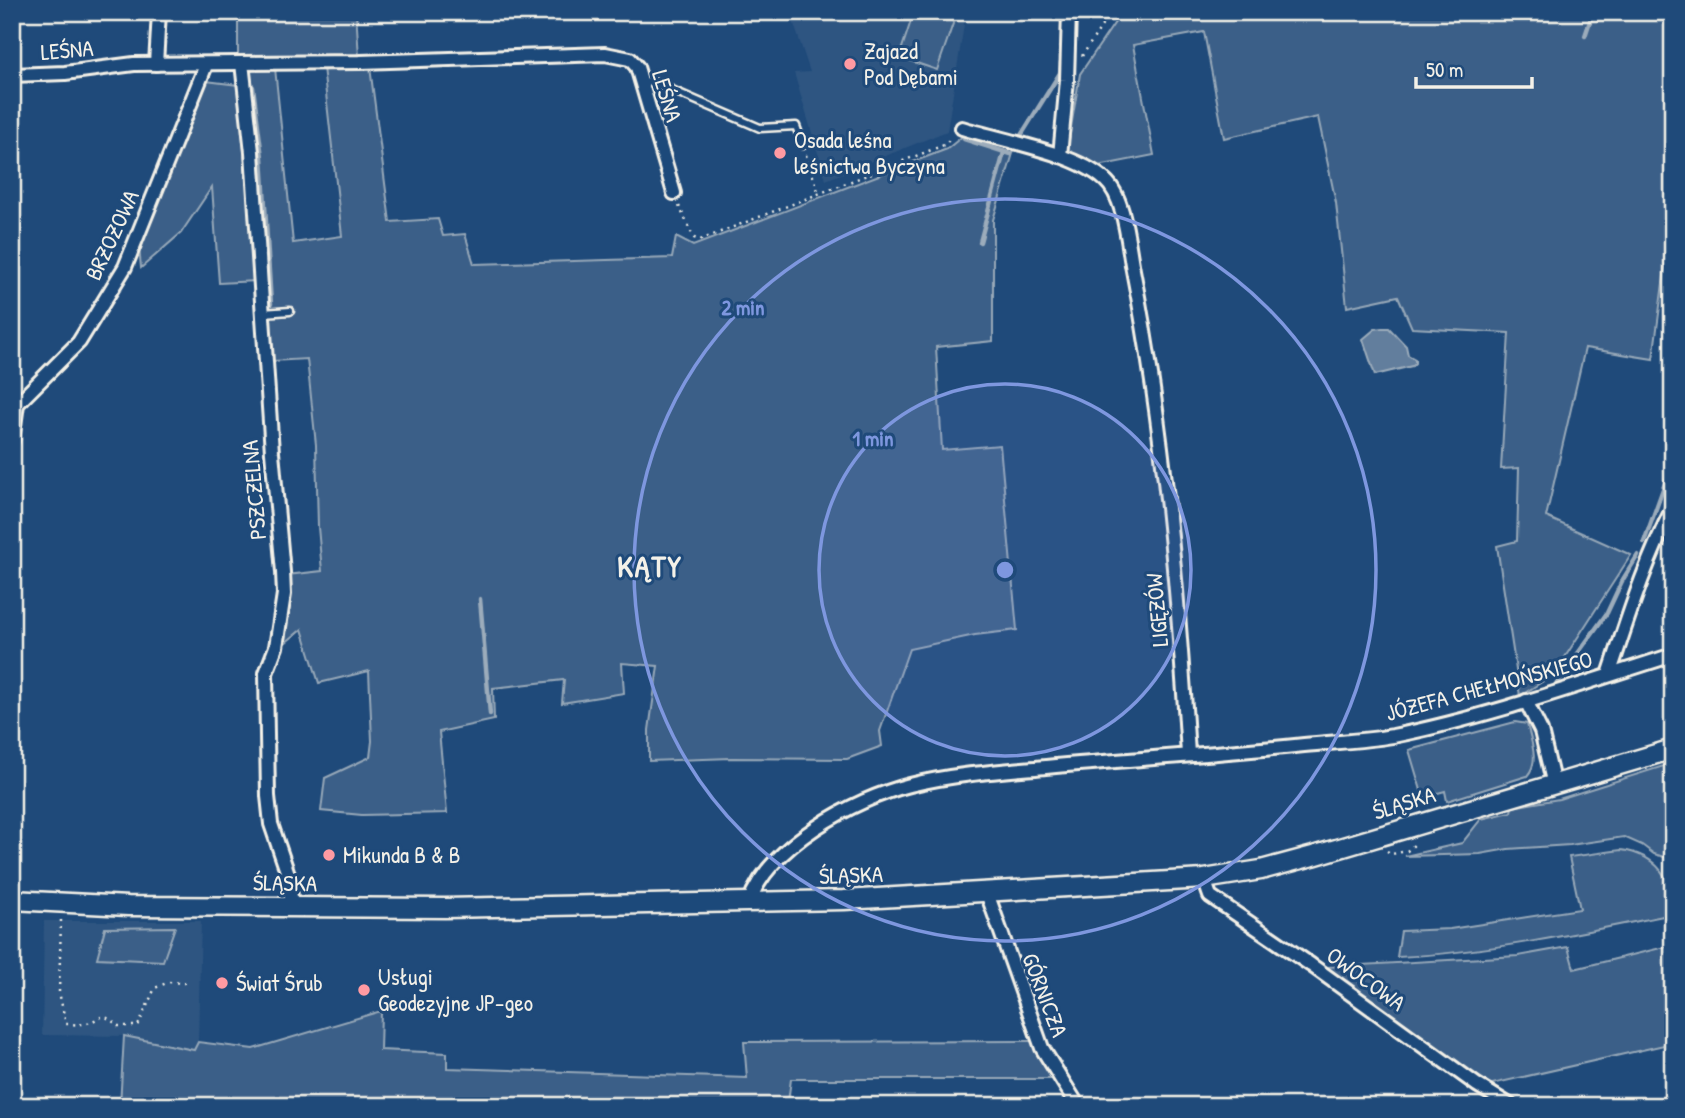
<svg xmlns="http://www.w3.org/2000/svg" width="1685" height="1118" viewBox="0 0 1685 1118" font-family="'Patrick Hand',sans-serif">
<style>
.built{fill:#2d5581}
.green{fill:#3a5f88;stroke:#97a8b8;stroke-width:2}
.water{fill:#627e9d;stroke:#9cacbb;stroke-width:2}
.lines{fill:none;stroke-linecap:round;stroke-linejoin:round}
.stream{stroke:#9cacbb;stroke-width:4.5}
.service-casing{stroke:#f4f1e8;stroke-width:11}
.minor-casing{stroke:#f4f1e8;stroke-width:18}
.secondary-casing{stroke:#f4f1e8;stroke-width:23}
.path{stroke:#f4f1e8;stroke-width:2.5;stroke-dasharray:2 5;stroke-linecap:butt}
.service{stroke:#1f4a7a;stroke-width:6}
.minor{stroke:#1f4a7a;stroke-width:12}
.secondary{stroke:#1f4a7a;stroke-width:18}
.ring{fill:none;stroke:#7e97df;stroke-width:3.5}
.poi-dot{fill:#ff9aa2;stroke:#1f4a7a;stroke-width:2.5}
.labels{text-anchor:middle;stroke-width:6;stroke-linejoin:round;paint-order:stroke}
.street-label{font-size:23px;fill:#f4f1e8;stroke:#1f4a7a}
.poi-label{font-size:23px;fill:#f4f1e8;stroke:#1f4a7a;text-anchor:start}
.district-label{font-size:30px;font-weight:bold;letter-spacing:2px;fill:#f4f1e8;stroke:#1f4a7a}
.centre{fill:#7e97df;stroke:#1f4a7a;stroke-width:3.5}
.ring-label{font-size:21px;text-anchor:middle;font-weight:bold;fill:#7e97df;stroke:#1f4a7a;stroke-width:6;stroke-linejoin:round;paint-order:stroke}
</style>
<rect width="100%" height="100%" fill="#1f4a7a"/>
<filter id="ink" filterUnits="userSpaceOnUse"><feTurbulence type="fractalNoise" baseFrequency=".0143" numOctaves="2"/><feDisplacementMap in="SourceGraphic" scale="14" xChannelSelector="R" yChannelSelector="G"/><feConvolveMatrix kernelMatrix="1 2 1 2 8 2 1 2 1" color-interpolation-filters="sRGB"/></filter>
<g filter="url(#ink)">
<g class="built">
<polygon points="790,12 966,12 947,131 826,180 794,73 810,72"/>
<polygon points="44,921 201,921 198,1042 194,1050 124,1036 42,1035"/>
</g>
<g class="green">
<polygon points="238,12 356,12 359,57 238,59"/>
<polygon points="914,12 957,12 937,70 899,57"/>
<polygon points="1122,12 1673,12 1673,207 1653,359 1585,348 1546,517 1631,555 1554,674 1520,696 1497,546 1517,541 1519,468 1501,469 1509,333 1412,328 1398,296 1347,307 1336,203 1318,117 1224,138 1204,32 1133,45 1154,155 1098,166 1067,151 1080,74"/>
<polygon points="323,67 370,67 390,222 438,219 443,236 465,234 474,264 672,258 676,237 693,246 947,149 964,135 1014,150 993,220 993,341 936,347 942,450 1000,445 1017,630 975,635 909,649 880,731 882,746 847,759 731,758 649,761 649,730 658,666 622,663 624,693 562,703 564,680 493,688 494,720 439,732 447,813 362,815 321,811 325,778 370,757 372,741 369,671 319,683 302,629 279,648 287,575 322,571 318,527 316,445 307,359 272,361 248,75 253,69 275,68 293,243 342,236"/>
<polygon points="206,81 238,85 256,281 219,283 212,187 181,233 141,268 139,246 197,99"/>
<path d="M1515,722L1527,724C1531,741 1540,762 1527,776L1447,801L1445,791L1423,797L1409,750Z"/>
<polygon points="1673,763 1671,859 1654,854 1642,845 1624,837 1570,845 1508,849 1480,854 1405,856 1462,843 1481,819 1511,812 1512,807 1559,799"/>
<path d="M1621,850C1657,855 1673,878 1673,914C1581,933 1491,952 1397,957L1401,931L1450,929L1580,909L1569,857Z"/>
<polygon points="175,927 163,961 97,958 105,928"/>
<polygon points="1673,945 1673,1043 1488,1085 1326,967 1518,956 1568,947 1574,969"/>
<polygon points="381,1011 380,1050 447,1053 447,1068 747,1078 744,1042 1032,1041 1056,1079 791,1079 788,1102 821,1106 120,1106 124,1036 194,1050 198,1042 253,1049"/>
</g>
<polygon class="water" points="1382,328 1389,328 1406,346 1408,355 1415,359 1415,363 1412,366 1375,375 1363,339 1375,329"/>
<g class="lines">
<g class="stream">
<polyline points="1585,36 1593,12"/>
<polyline points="253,87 262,157 271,304"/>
<polyline points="1020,137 1060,73 1061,62"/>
<polyline points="964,139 1011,154"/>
<polyline points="980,242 1004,152"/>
<polyline points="1644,542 1673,461"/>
<polyline points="480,599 490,714"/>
<polyline points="1553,688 1607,613 1622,581 1638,555"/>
</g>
<defs>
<g id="service">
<polyline points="642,82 651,81 760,128 796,126 803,145"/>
<polyline points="263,313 290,311"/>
</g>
<g id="minor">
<polyline points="242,63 252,152 272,452 283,572 284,594 276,647 266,673 268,796 271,824 289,877 292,908"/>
<polyline points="156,64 159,12"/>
<polyline points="12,75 65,73 134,64 360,62 605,54 630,59 637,67 674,193"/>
<path d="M962,128C1001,140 1076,153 1105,180C1125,197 1128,245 1133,270C1164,430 1178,592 1188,754"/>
<polyline points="1060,156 1067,80 1069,12"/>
<polyline points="12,441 17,404 79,342 125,267 206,65"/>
<path d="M1609,675C1628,618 1645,562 1673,508"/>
<polyline points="1526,701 1541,731 1554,785"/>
<polyline points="1204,879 1210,896 1311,965 1477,1085 1511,1106"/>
<polyline points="987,893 1042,1048 1078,1106"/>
<path d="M749,903C768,846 854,799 910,785C954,774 1000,771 1046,767C1132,759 1218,754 1304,745C1334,742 1364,741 1393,736C1488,717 1581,684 1673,655"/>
</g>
<polyline id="secondary" points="12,900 128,906 445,908 844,900 1204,879 1261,870 1313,856 1673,749"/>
</defs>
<use href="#service" class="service-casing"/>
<use href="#minor" class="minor-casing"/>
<use href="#secondary" class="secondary-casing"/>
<g class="path">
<polyline points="1082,56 1111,12"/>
<polyline points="806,155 819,194"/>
<polyline points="679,206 694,238 700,240 944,145 952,137"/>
<polyline points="1387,851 1392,854 1407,851 1415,844"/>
<path d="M61,920L59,992L66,1024C71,1024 78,1025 83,1024C103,1020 99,1009 118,1026H138L155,988L169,982L185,983"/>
</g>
<use href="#service" class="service"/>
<use href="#minor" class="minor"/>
<use href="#secondary" class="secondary"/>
</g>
</g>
<circle cx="1005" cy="570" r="186" fill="#7e97df" fill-opacity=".12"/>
<g class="ring">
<circle cx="1005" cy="570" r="186"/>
<circle cx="1005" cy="570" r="371"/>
</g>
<g class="poi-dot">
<circle cx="850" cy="64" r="7"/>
<circle cx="780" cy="153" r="7"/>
<circle cx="329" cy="855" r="7"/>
<circle cx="222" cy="983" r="7"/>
<circle cx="364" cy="990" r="7"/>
</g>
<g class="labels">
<g class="street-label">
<text transform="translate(67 50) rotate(-5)" y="8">LEŚNA</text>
<text transform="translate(667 96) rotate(73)" y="8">LEŚNA</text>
<text transform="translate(112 235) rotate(-65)" y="8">BRZOZOWA</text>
<text transform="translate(254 490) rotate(-95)" y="8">PSZCZELNA</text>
<text transform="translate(1157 610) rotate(-95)" y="8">LIGĘZÓW</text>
<text transform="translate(1489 686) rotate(-15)" y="8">JÓZEFA CHEŁMOŃSKIEGO</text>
<text transform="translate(1404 803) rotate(-17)" y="8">ŚLĄSKA</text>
<text transform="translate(851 875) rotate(-2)" y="8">ŚLĄSKA</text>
<text transform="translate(285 883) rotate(1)" y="8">ŚLĄSKA</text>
<text transform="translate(1366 979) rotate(36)" y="8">OWOCOWA</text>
<text transform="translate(1045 995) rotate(69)" y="8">GÓRNICZA</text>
</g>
<g class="poi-label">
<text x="864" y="59">Zajazd<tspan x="864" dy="26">Pod Dębami</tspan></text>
<text x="794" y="148">Osada leśna<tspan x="794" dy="26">leśnictwa Byczyna</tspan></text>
<text x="343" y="863">Mikunda B &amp; B</text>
<text x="378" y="985">Usługi<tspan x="378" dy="26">Geodezyjne JP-geo</tspan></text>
<text x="236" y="991">Świat Śrub</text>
</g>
<g class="district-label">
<text x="650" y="577">KĄTY</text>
</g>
</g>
<circle cx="1005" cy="570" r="10" class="centre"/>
<g class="ring-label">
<text x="743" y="315">2 min</text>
<text x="873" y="446">1 min</text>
</g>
<rect width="1685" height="1118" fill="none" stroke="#1f4a7a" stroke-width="42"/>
<rect x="21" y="21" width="1643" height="1076" fill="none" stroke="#f4f1e8" stroke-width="2.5" filter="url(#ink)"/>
<path d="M1416 77v10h116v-10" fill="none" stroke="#f4f1e8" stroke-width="3.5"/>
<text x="1426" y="77" font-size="21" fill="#f4f1e8" stroke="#1f4a7a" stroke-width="5" paint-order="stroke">50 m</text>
</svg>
